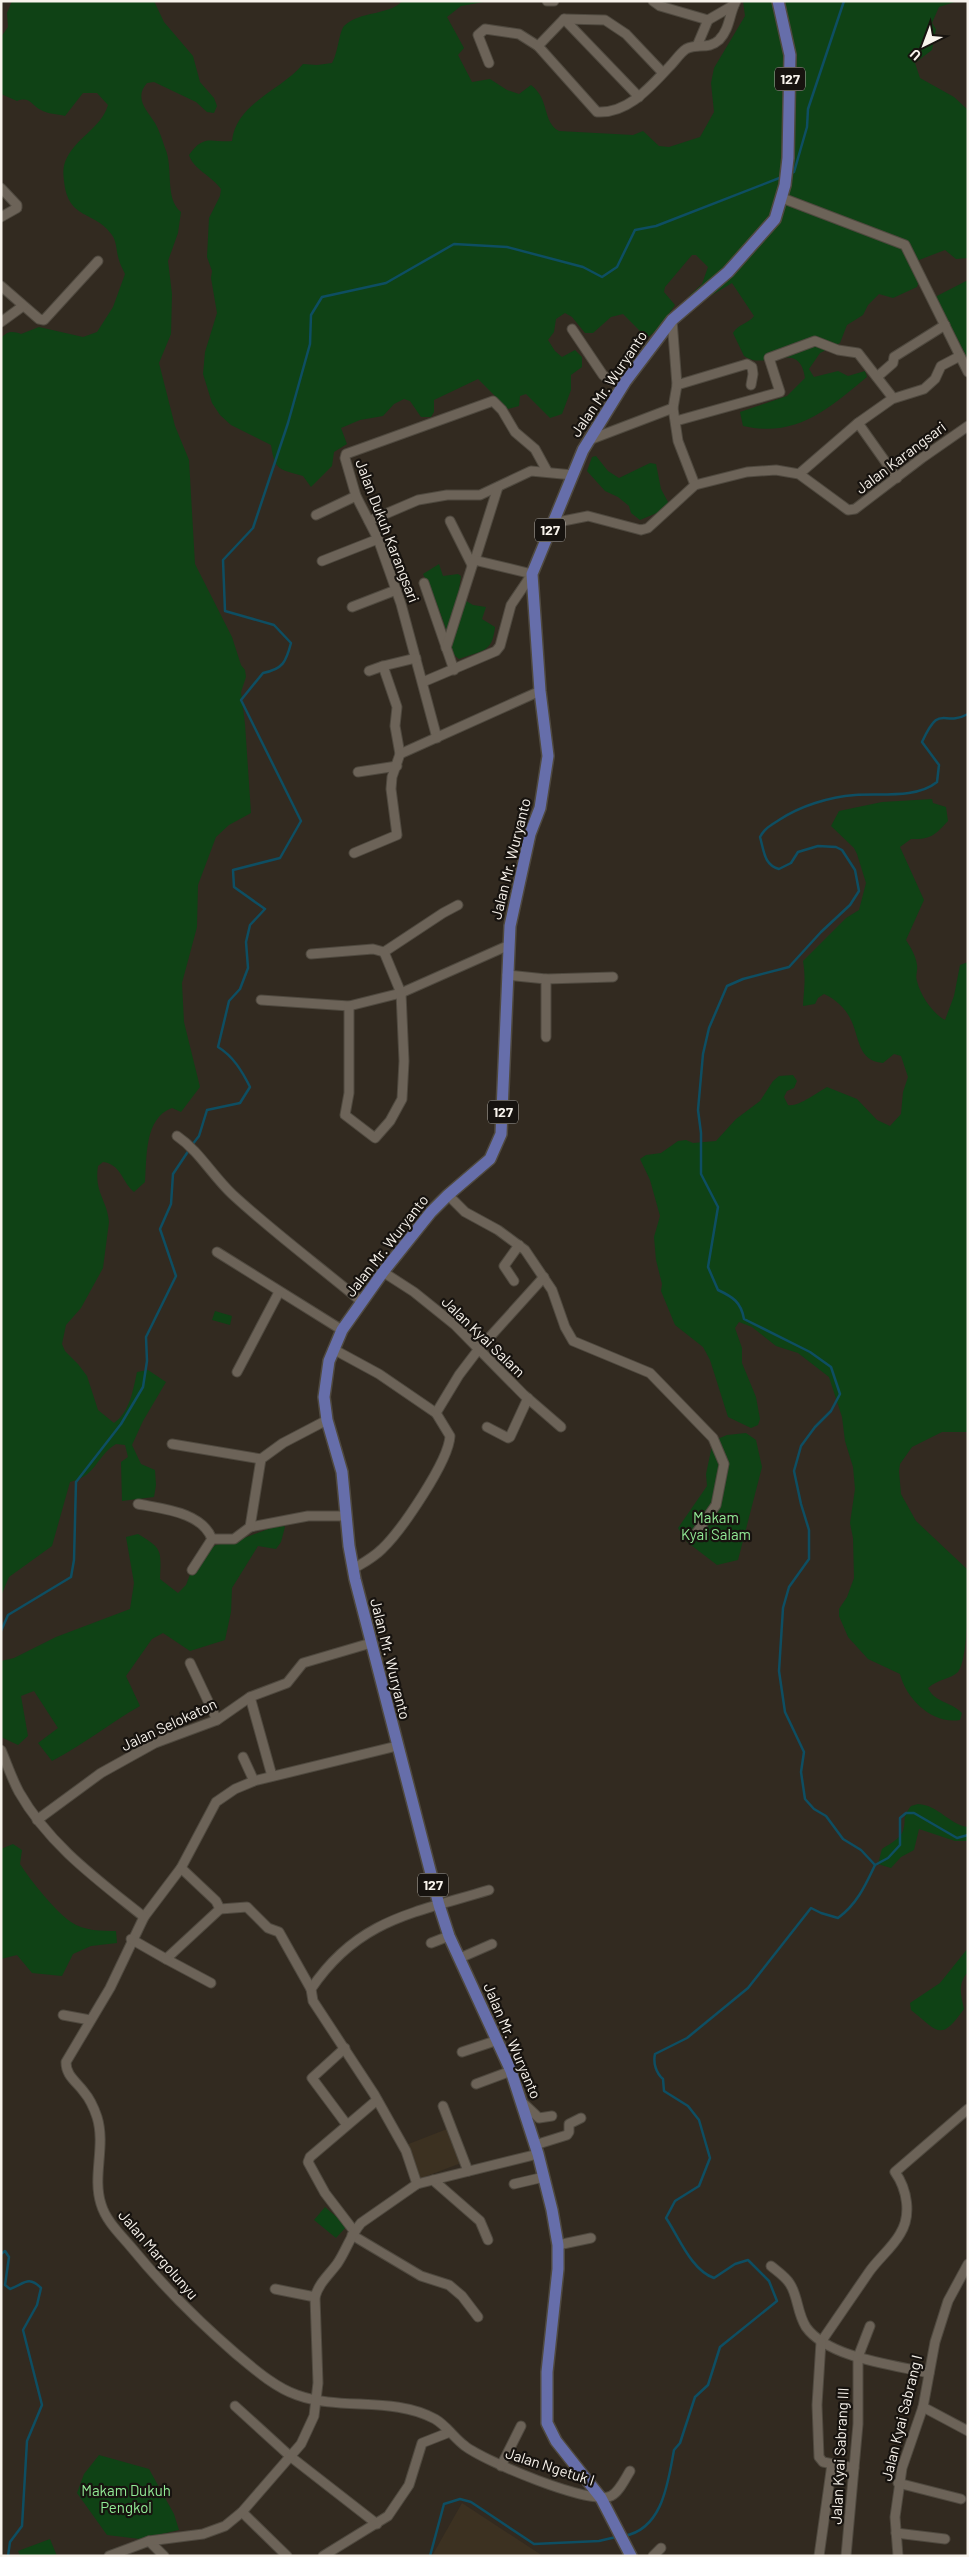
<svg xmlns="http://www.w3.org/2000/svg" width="969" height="2557" viewBox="0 0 969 2557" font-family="Barlow,sans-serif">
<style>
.built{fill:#3c3121}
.green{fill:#0f4215}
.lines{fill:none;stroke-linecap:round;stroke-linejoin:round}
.stream{stroke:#0e4e62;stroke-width:2.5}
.minor-casing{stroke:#4f493f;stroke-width:11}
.major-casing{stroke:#4f493f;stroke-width:14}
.minor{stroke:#6c6358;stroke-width:9}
.major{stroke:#666eaa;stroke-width:11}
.labels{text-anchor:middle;stroke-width:4.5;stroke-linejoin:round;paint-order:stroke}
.shield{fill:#17130f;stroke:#b4b0aa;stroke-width:1}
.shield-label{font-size:14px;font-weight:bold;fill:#f8f3ec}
.street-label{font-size:15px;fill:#f8f3ec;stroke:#17130f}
.park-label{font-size:15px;fill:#92eb96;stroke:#17130f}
</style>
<rect width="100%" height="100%" fill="#322a20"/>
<g class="built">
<polygon points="447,2129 461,2163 419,2179 406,2145"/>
<polygon points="462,2503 543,2556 432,2556"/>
</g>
<g class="green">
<path d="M12,1H154L164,22L193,56L200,82L214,98L217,106L214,113L207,112L196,102L154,82L147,83C134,98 146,109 155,123C159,130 162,139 165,148C174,168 164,198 181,212L178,233L168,261L172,294L171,334L159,363L175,426L189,460L195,564L232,637L241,665L245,670L246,677L241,692L245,724L251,813L229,825L216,837L198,885L197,927L182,983L184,1022L200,1087L181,1112L172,1108C144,1118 147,1158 145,1182L134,1192C122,1182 121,1164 103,1162L98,1166C94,1193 107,1199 109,1222L103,1268L81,1308L66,1325L62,1344L65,1351L78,1364L87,1376L98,1410L114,1423C130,1412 133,1390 137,1372L148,1370L166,1382L143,1421L132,1445L141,1464L155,1470L156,1485L154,1497L122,1501L121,1462L128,1457L125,1445L116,1444C95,1457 98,1475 70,1482L52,1546L9,1577L1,1596V338C8,331 12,331 21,334L39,327L83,337L97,332L113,307L125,274C123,269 120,265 119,260C116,251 117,242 112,235C95,210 68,221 64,181C63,174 63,168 65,162C75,137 101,129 108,105L97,93H83L65,116C58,114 47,114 41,110C31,105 30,96 17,101L1,94V37L8,27L7,13Z"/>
<path d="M402,1H489L461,6L447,17L464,48L458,55L472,82L490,79L507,90L519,94L531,85C550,99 542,122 559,131L633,135L643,131L659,146L669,147L700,137L714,112L711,83L714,68L745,16L743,1H958L939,7L932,23L936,29L932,50L915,63L920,78L954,97L968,110V258L956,259L945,250L919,260L915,267L919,280L917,287L893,298L879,294L868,305L863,315L847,325L840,343L820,353L809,369L814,377L838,371L848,376L865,371L867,377C828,409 797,438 743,426L740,412L787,396L805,378C799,338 767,372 744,356L733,333C738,324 748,324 754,316L732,283L697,304L689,296L702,284L708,267L696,255H692L665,287L664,292L675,305L659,328L647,338L623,314L611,317L593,333H585L572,317L565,313L556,319L554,332L548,340L555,351L562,357L575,350L582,357V367L571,375V390L562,414L550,418L526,394L520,396L519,406L508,409L478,379L434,400V412L431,417H421L410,401L404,399L394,404L383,416L360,420L341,428L347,444L334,452L332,466L311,487L303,476C279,469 275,471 271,445L231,425L220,415L212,403L203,374L205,352L217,313L211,278L212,271L207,257L209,218L220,196L221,189C212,176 193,169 189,155C204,133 212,143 232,141C236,103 282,90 303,64L317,65L332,63C338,53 339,32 344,26C359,11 391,15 402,1Z"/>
<polygon points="968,280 968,359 935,297"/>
<polygon points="596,456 608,471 619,478 650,463 656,464 661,489 668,502 664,510 640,520 631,513 629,506 618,497 605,491 587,471 592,457"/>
<path d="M439,564L443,576L458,574L461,576L458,596L473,605L486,607L482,619L495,627C492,654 482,650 459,659L454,655C446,627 437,601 423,574Z"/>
<path d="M932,799L933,803L946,807L948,821C935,835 930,840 911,839L900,847L924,900L906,940C911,948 916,956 917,965C918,971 915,976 917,981C920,995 933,1014 945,1020L954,996L960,965L968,962V1432H942L912,1447L900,1464L899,1471L901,1494L916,1521L968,1570C968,1591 969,1658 958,1672C951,1679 938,1679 928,1688C935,1703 952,1702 962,1713L960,1720C933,1725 906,1699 900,1674L868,1659L848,1637L839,1616V1609L847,1597L854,1578L853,1538L850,1523L855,1489L853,1467L845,1441L842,1417L829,1377L798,1353L776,1346L752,1327L739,1322L735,1328L742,1348V1363L756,1397L760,1419L758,1425L751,1428L728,1417L710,1360L703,1347L675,1325L661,1291L662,1284L656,1260L654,1237L660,1216L650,1180L640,1159L646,1155L661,1153L678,1141L686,1140L693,1143L716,1141L736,1119L760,1101L773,1081L779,1076L793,1075L797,1081L794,1088L787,1091L784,1097L788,1105C799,1107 816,1093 827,1087L857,1099L877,1120L890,1126L901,1114L903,1092L908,1077L901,1056L894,1054L883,1063C857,1061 860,1037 850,1018C845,1008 834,998 824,994L818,998L815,1004L803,1006C804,987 806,981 803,961L846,918L859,910L866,883L857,854L854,848L831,826L839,811L882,802Z"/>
<polygon points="215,1311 232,1316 230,1325 212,1320"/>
<polygon points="746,1433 756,1440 762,1467 738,1560 717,1565 687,1542 678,1528 707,1486 706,1474 713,1441 727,1435"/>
<path d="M282,1524L285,1527L281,1542L276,1549L258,1546L232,1588L231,1612L225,1640L190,1651L163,1633L152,1639L126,1676L140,1706C110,1723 83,1745 52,1761L38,1743L58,1728L34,1691L21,1696L28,1736L18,1745L1,1737V1661L14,1658L56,1637L130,1609L134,1583L126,1537L138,1534C163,1549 161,1550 160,1579L178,1593L186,1585L197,1556L216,1545L236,1541Z"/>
<path d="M918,1804C938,1805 950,1825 968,1827V1841H955L919,1829L914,1850L901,1857L891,1868L878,1864L882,1849C888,1845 901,1838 903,1831C907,1818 901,1819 911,1806Z"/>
<path d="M13,1844L22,1850L20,1864C31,1881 55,1911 71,1922C84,1931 102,1931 116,1931L117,1943L91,1946L73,1954L62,1976L32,1973L17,1955L1,1959V1849Z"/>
<path d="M968,1948V1972C957,1984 961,1995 964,2009C940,2043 938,2031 911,2010L910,2003L940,1983Z"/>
<polygon points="325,2207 347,2226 336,2238 314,2220"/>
<polygon points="99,2455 149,2469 174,2514 179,2530 140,2539 107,2535 77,2493 84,2474"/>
<polygon points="50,2539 57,2556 20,2556 18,2551"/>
</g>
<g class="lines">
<g class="stream">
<polyline points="790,174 794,172 807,127 808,109 844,1"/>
<path d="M192,1145L199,1136L207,1110L240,1103L250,1087C242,1071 233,1056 218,1047L229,1001L240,989L248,968L246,942L250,925L265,909L234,887L233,870L280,858L301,821L241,700L263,673C283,669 286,662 291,643L274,625L225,611L223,560L253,528L288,423L310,344L311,315L322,297L386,283L454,244L507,247L583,267L602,277L617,267L635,230L656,226L782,177"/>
<polyline points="1,1631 8,1615 71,1577 74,1560 76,1482 121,1424 143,1387 147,1361 146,1337 176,1276 160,1229 171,1204 173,1174 189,1150"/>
<polyline points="875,1865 888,1858 900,1845 900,1818 906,1813 914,1813 957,1838 968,1835"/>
<path d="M1,2254L5,2251L9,2257L5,2285L10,2289C24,2284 28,2275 41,2288L37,2305L23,2330L42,2405L27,2441L22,2526L10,2542L8,2556"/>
<path d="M624,2536C663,2529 668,2482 674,2450L680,2443L695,2397L708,2385L720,2347L777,2301L769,2281L748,2260L735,2264L714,2278C691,2270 679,2237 666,2218L675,2201L699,2186L710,2158L699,2120L688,2106L664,2091L663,2079C656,2073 653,2063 655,2054L687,2038L748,1988L811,1908L821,1913L838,1918C857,1904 865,1886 875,1865L861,1850L843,1839L826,1816L814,1809L805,1799L801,1772L804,1752L785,1712L779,1671L783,1608L789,1587L809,1559V1530L801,1504L794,1471L801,1446L815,1427L831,1411L840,1394L831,1367L810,1352L744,1319C741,1302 733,1297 718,1290L708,1267L718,1207L701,1174V1133L698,1110L703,1054L709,1028L727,986L743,979L789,967L821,932L850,905L859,891L855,870L842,850L836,847L818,846L798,852L791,863L779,869C764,865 764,851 760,837C765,828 770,826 779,820C800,806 829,797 855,795C880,793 916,799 937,782L939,765L922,742C941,701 942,728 968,714"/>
<polyline points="430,2556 444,2504 460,2499 471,2502 534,2544 599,2541 616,2537"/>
</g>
<defs>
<g id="minor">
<polyline points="547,1 554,1"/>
<polyline points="653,1 660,6 708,20 734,5"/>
<polyline points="564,19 639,97"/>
<polyline points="697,46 708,20"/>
<polyline points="489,63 478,35 485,29 519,34 538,46"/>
<path d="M663,73L626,34L605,20L564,19L538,46L597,112C628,114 650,87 670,66C675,61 680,53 686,49C698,43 708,50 719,40C730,29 729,14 736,1"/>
<polyline points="1,188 17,205 17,208 1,217"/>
<polyline points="782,198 905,245 968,372"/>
<polyline points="1,286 39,319 44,320 98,261"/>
<polyline points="672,320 677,385 673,408 678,441 695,485"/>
<polyline points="1,322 23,306"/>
<polyline points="572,329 603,375 610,380 625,382"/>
<polyline points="877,377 893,363 894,357 945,325"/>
<polyline points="677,385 747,364 752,367 753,374 751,385"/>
<polyline points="676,421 780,392 769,358 815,341 838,350 858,353 893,398"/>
<polyline points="858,423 897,478"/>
<polyline points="589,440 673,408"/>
<polyline points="799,474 858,423 892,399 924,389 935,379 941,366 960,356"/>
<polyline points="316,515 356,496"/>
<polyline points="369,521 418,500 447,495 480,495 531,471 573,475"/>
<polyline points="450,521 472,565"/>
<polyline points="553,523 588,516 641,530 648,528 695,485 747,472 776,470 799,474 844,507 848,510 855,509 922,458 968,426"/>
<polyline points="475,560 498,487"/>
<polyline points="322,561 378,539"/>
<polyline points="424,583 454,670"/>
<polyline points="352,607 396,590"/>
<polyline points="369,671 383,666"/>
<polyline points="423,682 496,651 500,646 511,605 532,574 474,560 446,648"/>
<polyline points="437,738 401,604 378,539 356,496 345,458 346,454 493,401 502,410 515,432 535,449 547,471"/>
<polyline points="400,754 395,726 397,707 383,666 416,658"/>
<polyline points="358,772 397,766"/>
<polyline points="354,853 397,835 391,789 392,777 400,754 540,691"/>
<polyline points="311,954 373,949 384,952 443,913 458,905"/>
<polyline points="507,975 546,979 613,977"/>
<polyline points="261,1000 349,1006 401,993 507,946"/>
<polyline points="349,1006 349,1093 345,1115 375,1138 390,1121 402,1099 404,1061 401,993 384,952"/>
<polyline points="546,1037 546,979"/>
<path d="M177,1136C199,1151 212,1175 232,1194C273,1232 319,1266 362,1302"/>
<polyline points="448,1195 465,1212 498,1230 525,1250 552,1290 565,1327 573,1341 650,1373 713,1438 724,1464 716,1505 697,1532"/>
<polyline points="217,1252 342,1330"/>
<polyline points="383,1272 414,1292 455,1325 524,1395 561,1427"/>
<polyline points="514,1281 504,1266 519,1245"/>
<polyline points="333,1349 379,1374 436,1413"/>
<polyline points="237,1372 279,1292"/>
<polyline points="487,1427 508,1438 510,1437 528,1398"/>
<polyline points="172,1444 261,1459"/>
<path d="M138,1504C163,1509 202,1512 212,1539"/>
<polyline points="250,1527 308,1516 346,1516"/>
<path d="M353,1569C363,1563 373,1558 382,1549C401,1531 449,1461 450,1436L436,1413L459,1375L478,1350L544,1277"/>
<polyline points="192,1570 212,1539 234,1539 250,1527 261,1459 283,1443 327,1420"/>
<polyline points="190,1663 217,1720"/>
<polyline points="250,1697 272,1776"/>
<path d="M397,1746L254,1781L235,1789L216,1802L181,1868L144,1917L110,1988L66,2062C66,2076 76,2081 84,2092C90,2099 94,2108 97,2117C106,2146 92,2176 101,2204C106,2221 120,2234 131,2247C162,2285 197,2320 235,2353C253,2368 274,2387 297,2395C341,2411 393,2396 435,2419C447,2426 454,2438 465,2446C484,2461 591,2506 611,2496C619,2492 625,2479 630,2471"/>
<path d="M1,1750C7,1764 12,1779 19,1792C49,1845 98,1880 144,1917"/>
<polyline points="243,1757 254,1781"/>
<polyline points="37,1820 101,1773 155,1743 217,1720 250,1697 287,1683 303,1663 371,1643"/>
<polyline points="220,1909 247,1907 268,1928 279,1932 311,1989"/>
<polyline points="131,1939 166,1959 220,1909 216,1901 181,1868"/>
<polyline points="431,1943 449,1936"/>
<polyline points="460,1958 492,1944"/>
<polyline points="166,1959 211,1983"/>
<polyline points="63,2015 90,2020"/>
<polyline points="345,2048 312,2078 347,2125"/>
<polyline points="462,2052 498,2040"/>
<polyline points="476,2084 511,2071"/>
<polyline points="521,2101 539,2118 552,2116"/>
<polyline points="443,2106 468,2171"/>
<polyline points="535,2145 567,2135 569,2132 569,2124 581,2118"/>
<polyline points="433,2180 480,2221 488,2240"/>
<path d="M417,2184L406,2151L374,2094L313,2001L311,1989C358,1919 414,1913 489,1890"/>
<polyline points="514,2184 544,2177"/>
<polyline points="354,2231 325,2193 308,2162 310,2157 377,2100"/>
<polyline points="352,2235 421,2276 449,2285 462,2296 478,2317"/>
<polyline points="558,2245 591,2238"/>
<path d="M771,2266C777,2271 786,2277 790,2284C798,2296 797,2313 806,2327C828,2358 894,2365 929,2373"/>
<polyline points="275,2289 315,2297"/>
<path d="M821,2342C837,2319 853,2295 869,2272C878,2259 892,2248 900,2234C912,2215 907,2189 895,2172L968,2109"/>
<polyline points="821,2342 817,2405 819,2457 823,2462 854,2468"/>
<polyline points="235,2406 291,2457 377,2524"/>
<polyline points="923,2407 968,2431"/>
<polyline points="501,2466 521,2426"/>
<polyline points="898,2483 961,2499"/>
<polyline points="242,2512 287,2556"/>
<polyline points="896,2533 945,2539"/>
<polyline points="149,2541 164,2556"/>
<path d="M109,2556L149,2541L203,2534L225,2526L242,2512L301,2444L314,2416L318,2383L315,2297C319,2283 328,2276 337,2264C346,2251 350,2236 361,2223L417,2184L538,2154"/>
<polyline points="323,2556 388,2516 409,2485 422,2443 450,2432"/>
<polyline points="653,2556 661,2548"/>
<polyline points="819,2556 832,2464"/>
<polyline points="846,2556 858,2424 858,2357 870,2326"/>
<polyline points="898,2556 895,2517 902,2468 923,2407 935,2342 948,2301 968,2264"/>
</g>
<polyline id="major" points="631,2556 601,2498 556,2441 547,2423 547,2372 558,2269 558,2245 552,2210 538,2154 511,2071 449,1936 439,1905 355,1579 349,1546 342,1472 327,1420 324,1397 329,1361 342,1330 383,1272 431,1212 448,1195 490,1159 501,1134 510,926 530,834 540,808 548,756 540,691 532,574 583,450 625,382 672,320 728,272 775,219 785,185 788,158 790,55 778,1"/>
</defs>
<use href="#minor" class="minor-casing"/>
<use href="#major" class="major-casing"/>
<use href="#minor" class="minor"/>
<use href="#major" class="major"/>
</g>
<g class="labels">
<g class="shield">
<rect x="775" y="67.5" width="30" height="23" rx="4"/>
<rect x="535" y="518.5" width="30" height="23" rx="4"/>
<rect x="488" y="1100.5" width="30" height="23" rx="4"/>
<rect x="418" y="1873.5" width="30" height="23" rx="4"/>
</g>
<g class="shield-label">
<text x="790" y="84">127</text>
<text x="550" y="535">127</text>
<text x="503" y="1117">127</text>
<text x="433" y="1890">127</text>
</g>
<g class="street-label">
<text transform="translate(609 384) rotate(-56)" y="5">Jalan Mr. Wuryanto</text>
<text transform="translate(901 458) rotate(-37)" y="5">Jalan Karangsari</text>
<text transform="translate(387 531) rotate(69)" y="5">Jalan Dukuh Karangsari</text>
<text transform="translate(511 859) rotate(-76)" y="5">Jalan Mr. Wuryanto</text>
<text transform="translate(387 1246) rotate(-52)" y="5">Jalan Mr. Wuryanto</text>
<text transform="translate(483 1337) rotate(44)" y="5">Jalan Kyai Salam</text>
<text transform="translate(390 1659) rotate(76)" y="5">Jalan Mr. Wuryanto</text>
<text transform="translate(169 1725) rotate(-25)" y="5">Jalan Selokaton</text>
<text transform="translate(512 2041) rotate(67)" y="5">Jalan Mr. Wuryanto</text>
<text transform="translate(158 2255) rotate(49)" y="5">Jalan Margolunyu</text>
<text transform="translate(902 2418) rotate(-76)" y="5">Jalan Kyai Sabrang I</text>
<text transform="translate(840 2456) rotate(-87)" y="5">Jalan Kyai Sabrang III</text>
<text transform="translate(550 2467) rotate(18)" y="5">Jalan Ngetuk I</text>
</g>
<g class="park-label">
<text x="716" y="1523">Makam<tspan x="716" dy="17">Kyai Salam</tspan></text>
<text x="126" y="2496">Makam Dukuh<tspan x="126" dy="17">Pengkol</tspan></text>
</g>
</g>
<rect width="969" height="2557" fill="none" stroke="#f8f3ec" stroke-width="5"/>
<g transform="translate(924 45) rotate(222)" stroke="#17130f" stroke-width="4" paint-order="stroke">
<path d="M0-4L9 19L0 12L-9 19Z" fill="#f8f3ec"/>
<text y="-8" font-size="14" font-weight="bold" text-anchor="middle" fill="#f8f3ec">U</text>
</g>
</svg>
